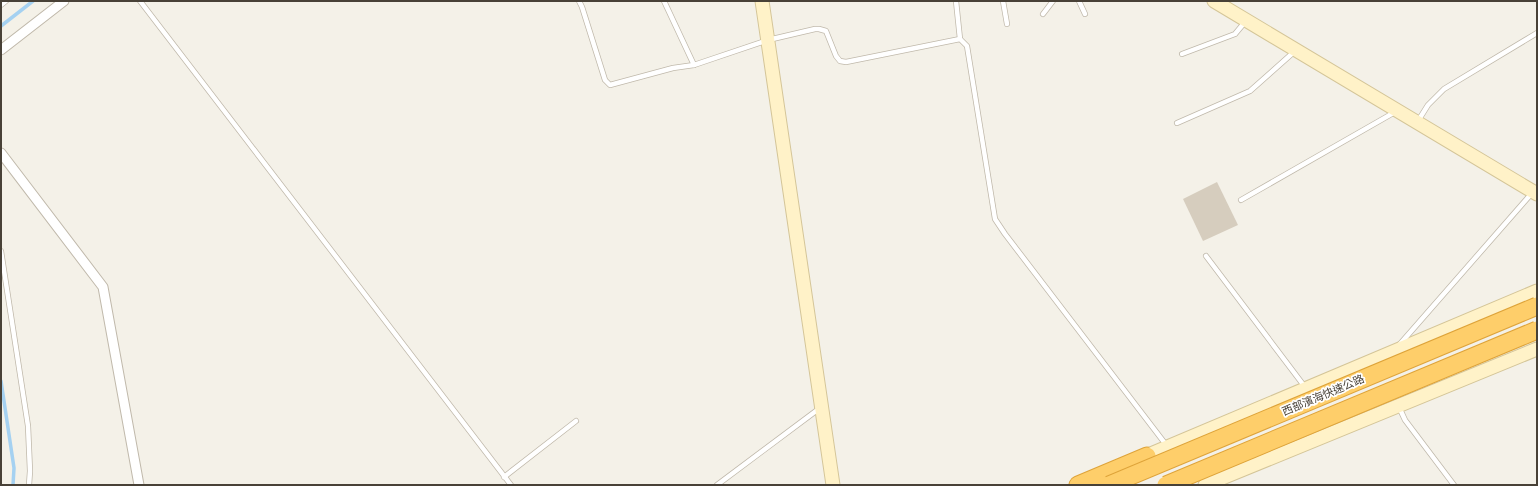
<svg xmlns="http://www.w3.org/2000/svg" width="1538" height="486" viewBox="0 0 1538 486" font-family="'Source Sans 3','Noto Sans TC',sans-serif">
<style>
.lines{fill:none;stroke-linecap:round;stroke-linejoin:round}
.stream{stroke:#a5d1f1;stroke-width:3.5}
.building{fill:#d6cdbe}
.lane-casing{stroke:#c0b9ab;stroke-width:6}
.street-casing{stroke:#c0b9ab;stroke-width:11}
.secondary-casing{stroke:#d4c598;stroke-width:15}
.highway-casing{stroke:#dea339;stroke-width:19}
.lane{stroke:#fff;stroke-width:4.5}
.street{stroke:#fff;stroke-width:9}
.secondary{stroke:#fff2c8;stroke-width:13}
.highway{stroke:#fece6a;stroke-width:17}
.highway-bridge-casing{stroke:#dea339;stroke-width:19;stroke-linecap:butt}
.highway-bridge{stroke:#fece6a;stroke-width:17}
.labels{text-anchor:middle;stroke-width:3.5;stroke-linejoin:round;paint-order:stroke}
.street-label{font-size:11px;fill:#484137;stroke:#fff}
</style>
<rect width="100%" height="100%" fill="#f4f1e8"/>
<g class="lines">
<g class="stream">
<polyline points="1,26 33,1"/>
<polyline points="1,381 14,468 13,485"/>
</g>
</g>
<polygon class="building" points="1217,182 1238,225 1203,241 1183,199"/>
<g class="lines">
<defs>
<g id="lane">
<polyline points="140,1 511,485"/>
<polyline points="579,1 582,7 605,80 610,85 673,68 694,65 768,40 815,29 819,29 826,31 836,56 840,61 846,62 960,39 967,46 995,219 1005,234 1167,446"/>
<polyline points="664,1 694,65"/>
<polyline points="956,1 960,39"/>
<polyline points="1003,1 1007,24"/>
<polyline points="1079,1 1085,14"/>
<polyline points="1,5 6,1"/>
<polyline points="1043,14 1053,1"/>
<polyline points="1182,54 1235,34 1245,22"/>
<polyline points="1418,121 1428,105 1444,89 1537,33"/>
<polyline points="1177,123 1250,91 1295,51"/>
<polyline points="1241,200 1395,112"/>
<polyline points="1,251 28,426 30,471 29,485"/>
<polyline points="1206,256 1305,387"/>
<polyline points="1400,344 1532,193"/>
<polyline points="1399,407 1405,420 1454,485"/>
<polyline points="504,477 576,421"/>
<polyline points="717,485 820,408"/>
</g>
<g id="street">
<polyline points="1,50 64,1"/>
<polyline points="1,153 103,287 139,485"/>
</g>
<g id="secondary">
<polyline points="762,1 833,485"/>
<polyline points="1214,1 1537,194"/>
<polyline points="1139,459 1537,291"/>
<polyline points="1205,485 1537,349"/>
</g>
<polyline id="highway" points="1078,485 1147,456"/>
</defs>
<use href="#lane" class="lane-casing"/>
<use href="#street" class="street-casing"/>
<use href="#secondary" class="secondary-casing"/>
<use href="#highway" class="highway-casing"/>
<use href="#lane" class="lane"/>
<use href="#street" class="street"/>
<use href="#secondary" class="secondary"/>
<use href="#highway" class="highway"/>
<defs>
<g id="highway-bridge">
<polyline points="1109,485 1537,306"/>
<polyline points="1166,485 1537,330"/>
</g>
</defs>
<use href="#highway-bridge" class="highway-bridge-casing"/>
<use href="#highway-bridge" class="highway-bridge"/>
</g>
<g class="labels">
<g class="street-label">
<text transform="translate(1323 395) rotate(-23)" y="4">西部濱海快速公路</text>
</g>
</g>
<rect width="1538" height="486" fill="none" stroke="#484137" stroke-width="4"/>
</svg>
